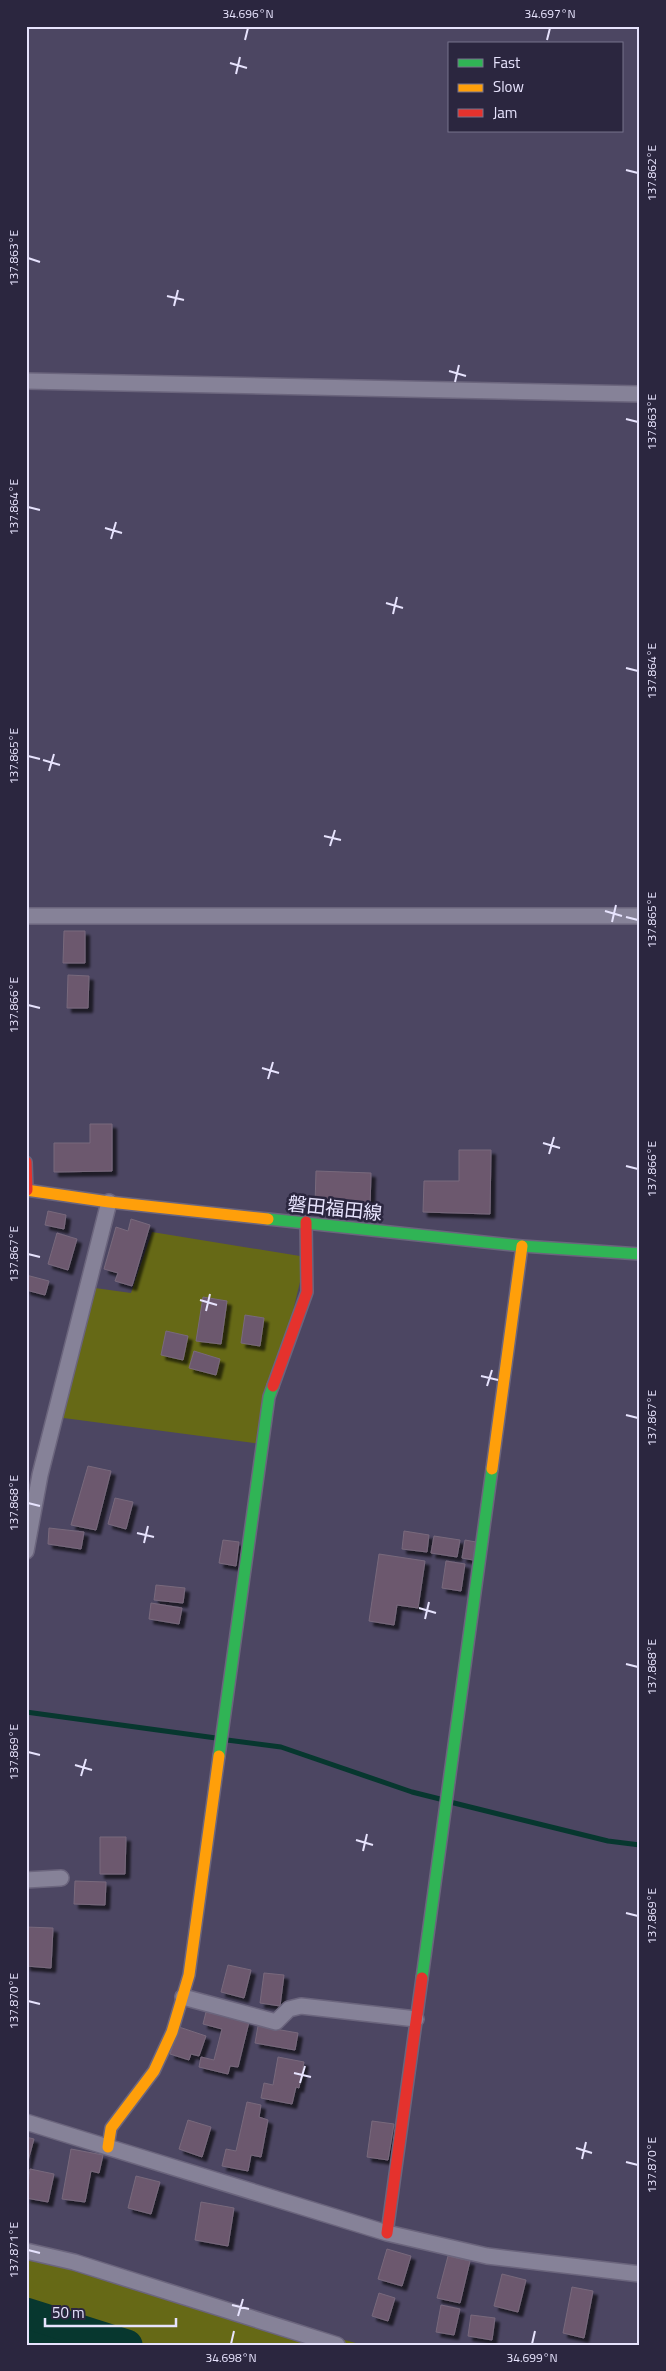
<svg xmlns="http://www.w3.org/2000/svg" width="666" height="2371" viewBox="0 0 666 2371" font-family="'Titillium Web','Noto Sans JP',sans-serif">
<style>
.green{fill:#666916}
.water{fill:#07372f}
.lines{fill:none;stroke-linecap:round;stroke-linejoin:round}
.stream{stroke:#07372f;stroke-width:5}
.river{stroke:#07372f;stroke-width:31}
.building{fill:#6c586e;stroke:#78697c;filter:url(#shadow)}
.street-casing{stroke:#6b657d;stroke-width:18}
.fast-casing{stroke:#6b657d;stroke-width:14}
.slow-casing{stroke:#6b657d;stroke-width:14}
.jam-casing{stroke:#6b657d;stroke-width:14}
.street{stroke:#868298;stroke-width:15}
.fast{stroke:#30b455;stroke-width:11}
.slow{stroke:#ff9f0a;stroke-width:11}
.jam{stroke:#e5322d;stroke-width:11}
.ticks{fill:none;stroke:#e7e3fd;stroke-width:2}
.labels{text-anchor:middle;stroke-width:5;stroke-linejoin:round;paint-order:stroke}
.street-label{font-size:19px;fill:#e7e3fd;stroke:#2b263f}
.neatline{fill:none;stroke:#e7e3fd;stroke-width:2}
.ticks-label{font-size:12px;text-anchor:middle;fill:#e7e3fd}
</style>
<defs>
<filter id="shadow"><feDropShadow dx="4.5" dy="4.5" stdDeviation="1" flood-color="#0009"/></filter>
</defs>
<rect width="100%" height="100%" fill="#4c4662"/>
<g class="green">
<polygon points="152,1232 306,1257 261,1444 56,1417 95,1288 131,1293"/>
<polygon points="26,2253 363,2345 26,2345"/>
</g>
<polygon class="water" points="26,2314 128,2345 26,2345"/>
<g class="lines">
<g class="stream">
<polyline points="26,1712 216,1738"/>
<polyline points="227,1740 281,1747 412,1792 440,1799"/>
<polyline points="450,1802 608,1841 640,1845"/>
</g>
<polyline class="river" points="26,2313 127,2345"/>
</g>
<g class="building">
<polygon points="64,931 85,931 85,963 63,963"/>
<polygon points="68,975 89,976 88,1008 67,1008"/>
<polygon points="90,1124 112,1124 112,1171 54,1172 54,1143 90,1143"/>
<polygon points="459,1150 491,1150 490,1214 423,1212 424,1181 459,1181"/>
<polygon points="316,1171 371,1173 370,1208 315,1206"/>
<polygon points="48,1211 66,1215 64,1229 45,1225"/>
<polygon points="131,1219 150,1225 132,1286 115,1281 118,1273 104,1269 116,1227 128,1231"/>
<polygon points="57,1233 77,1239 68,1270 48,1264"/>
<polygon points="26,1275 49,1281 45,1295 26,1290"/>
<polygon points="203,1297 227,1301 221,1344 196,1341"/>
<polygon points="245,1315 264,1318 260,1346 241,1343"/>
<polygon points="166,1331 188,1336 183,1360 161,1355"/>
<polygon points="194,1351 220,1359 216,1375 189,1368"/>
<polygon points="88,1466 111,1471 96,1530 71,1525"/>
<polygon points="115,1498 133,1502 126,1529 108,1524"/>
<polygon points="49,1528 84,1532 81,1549 48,1544"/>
<polygon points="404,1531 429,1535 427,1552 402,1549"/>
<polygon points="434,1536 460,1540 457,1557 431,1553"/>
<polygon points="223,1540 239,1542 236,1566 219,1563"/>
<polygon points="465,1540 476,1542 473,1560 462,1558"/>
<polygon points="379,1554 425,1561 418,1608 397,1605 394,1625 369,1621"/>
<polygon points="446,1561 465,1564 461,1591 442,1588"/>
<polygon points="156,1585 185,1588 183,1603 154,1600"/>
<polygon points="151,1603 182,1608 179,1624 149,1619"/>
<polygon points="100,1837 126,1837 125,1874 100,1874"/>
<polygon points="75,1881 106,1882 105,1905 74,1904"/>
<polygon points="26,1927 53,1928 51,1968 26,1966"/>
<polygon points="228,1965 251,1970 244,1998 221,1992"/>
<polygon points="264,1973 284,1975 280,2006 260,2003"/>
<polygon points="206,2012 249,2022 238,2067 230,2066 228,2074 199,2067 201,2057 214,2060 222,2029 203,2024"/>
<polygon points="258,2026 298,2033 295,2050 255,2043"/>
<polygon points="179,2027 206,2036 199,2056 191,2054 189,2060 170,2054"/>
<polygon points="278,2057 304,2062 299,2088 296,2087 292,2104 261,2098 264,2083 273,2085"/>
<polygon points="247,2102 261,2105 259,2117 268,2120 261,2157 251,2155 248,2171 222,2166 226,2149 236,2151"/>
<polygon points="188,2120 211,2127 202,2157 179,2149"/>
<polygon points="372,2121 394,2124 388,2160 367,2157"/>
<polygon points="26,2137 34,2139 26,2168"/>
<polygon points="71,2149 103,2155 99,2173 91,2171 85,2202 62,2199"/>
<polygon points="30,2169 54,2174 48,2202 26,2198"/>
<polygon points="136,2176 160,2182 151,2214 128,2208"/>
<polygon points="201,2202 234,2208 228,2246 195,2240"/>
<polygon points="387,2249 411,2256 402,2286 378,2279"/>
<polygon points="448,2256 470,2261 460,2303 437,2298"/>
<polygon points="502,2274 526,2280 518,2312 494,2306"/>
<polygon points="572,2287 593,2291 584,2338 563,2333"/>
<polygon points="379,2293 395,2298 388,2321 372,2316"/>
<polygon points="441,2305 460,2309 454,2335 436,2332"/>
<polygon points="471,2315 495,2318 492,2340 468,2336"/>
</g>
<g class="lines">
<defs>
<g id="street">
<polyline points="26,381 640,394"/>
<polyline points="26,916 640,916"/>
<polyline points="26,1551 40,1475 109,1202"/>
<polyline points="26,1880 61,1878"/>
<polyline points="183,1997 276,2022 289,2009 301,2006 416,2019"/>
<polyline points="26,2122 387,2233 487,2256 640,2274"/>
<polyline points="26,2251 74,2262 337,2345"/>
</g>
<g id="fast">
<polyline points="268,1219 522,1246 640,1254"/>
<polyline points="219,1756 269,1397 273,1386"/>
<polyline points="422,1978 492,1469"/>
</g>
<g id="slow">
<polyline points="26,1190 109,1202 268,1219"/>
<polyline points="492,1469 522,1246"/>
<polyline points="108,2147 111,2128 154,2071 172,2032 189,1975 219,1756"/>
</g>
<g id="jam">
<polyline points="26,1162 27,1190"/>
<polyline points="273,1386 307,1292 306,1222"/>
<polyline points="387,2233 422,1978"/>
</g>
</defs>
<use href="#street" class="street-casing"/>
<use href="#fast" class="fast-casing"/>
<use href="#slow" class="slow-casing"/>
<use href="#jam" class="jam-casing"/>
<use href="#street" class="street"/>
<use href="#fast" class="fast"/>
<use href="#slow" class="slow"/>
<use href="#jam" class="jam"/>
</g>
<path class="ticks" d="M245,40L248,28M547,40L550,28M230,63L247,68M236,74L240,57M626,170L638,173M28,258L40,262M167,296L184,300M174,306L178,290M449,371L466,376M455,382L459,365M626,419L638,422M28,507L40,510M105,528L122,533M111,539L116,522M386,603L403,608M393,614L397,597M626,668L638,671M28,756L40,759M43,760L60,765M49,771L54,754M324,836L341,840M330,846L335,830M605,911L622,916M626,917L638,920M612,922L616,905M28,1005L40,1008M262,1068L279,1073M268,1079L273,1062M543,1143L560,1148M549,1154L554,1137M626,1166L638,1169M28,1254L40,1257M200,1300L217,1305M206,1311L210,1294M481,1376L498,1380M487,1386L492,1370M626,1415L638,1418M28,1503L40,1506M137,1533L154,1537M144,1543L148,1526M419,1608L436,1613M425,1619L429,1602M626,1664L638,1667M28,1752L40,1755M75,1765L92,1770M81,1776L86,1759M356,1840L373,1845M363,1851L367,1834M626,1913L638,1916M28,2001L40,2004M294,2073L311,2077M300,2083L305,2066M576,2148L592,2153M582,2159L586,2142M626,2162L638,2165M28,2250L40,2253M232,2305L249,2309M238,2316L243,2299M231,2344L234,2331M532,2344L535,2331"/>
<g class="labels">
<g class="street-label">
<text transform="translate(335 1208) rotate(6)" y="7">磐田福田線</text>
</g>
</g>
<rect width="666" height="2371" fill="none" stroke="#2b263f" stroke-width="55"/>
<rect x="448" y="42" width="175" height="90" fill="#2b263f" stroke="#76728b"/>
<rect x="458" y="59" width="25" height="8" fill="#30b455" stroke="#76728b"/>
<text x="493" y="68" font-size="15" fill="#e7e3fd">Fast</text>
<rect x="458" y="84" width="25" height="8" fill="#ff9f0a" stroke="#76728b"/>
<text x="493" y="92" font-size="15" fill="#e7e3fd">Slow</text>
<rect x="458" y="109" width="25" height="8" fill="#e5322d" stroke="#76728b"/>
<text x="493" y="118" font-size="15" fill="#e7e3fd">Jam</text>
<path d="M45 2318v8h131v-8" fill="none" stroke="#e7e3fd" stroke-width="2.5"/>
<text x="52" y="2318" font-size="15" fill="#e7e3fd" stroke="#2b263f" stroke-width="4" paint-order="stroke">50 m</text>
<rect x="28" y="28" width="610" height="2316" class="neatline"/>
<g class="ticks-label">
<text x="248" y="18">34.696°N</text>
<text x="550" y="18">34.697°N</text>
<text transform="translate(652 173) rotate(-90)" y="4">137.862°E</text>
<text transform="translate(14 258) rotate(-90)" y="4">137.863°E</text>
<text transform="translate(652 422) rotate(-90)" y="4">137.863°E</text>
<text transform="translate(14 507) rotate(-90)" y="4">137.864°E</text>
<text transform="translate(652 671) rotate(-90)" y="4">137.864°E</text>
<text transform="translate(14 756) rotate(-90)" y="4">137.865°E</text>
<text transform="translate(652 920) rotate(-90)" y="4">137.865°E</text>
<text transform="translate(14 1005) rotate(-90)" y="4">137.866°E</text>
<text transform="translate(652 1169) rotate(-90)" y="4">137.866°E</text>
<text transform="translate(14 1254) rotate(-90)" y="4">137.867°E</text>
<text transform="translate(652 1418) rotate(-90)" y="4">137.867°E</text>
<text transform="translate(14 1503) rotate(-90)" y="4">137.868°E</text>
<text transform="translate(652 1667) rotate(-90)" y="4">137.868°E</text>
<text transform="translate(14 1752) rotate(-90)" y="4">137.869°E</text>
<text transform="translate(652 1916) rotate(-90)" y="4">137.869°E</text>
<text transform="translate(14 2001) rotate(-90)" y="4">137.870°E</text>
<text transform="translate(652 2165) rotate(-90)" y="4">137.870°E</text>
<text transform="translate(14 2250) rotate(-90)" y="4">137.871°E</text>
<text x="231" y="2362">34.698°N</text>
<text x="532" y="2362">34.699°N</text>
</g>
</svg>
